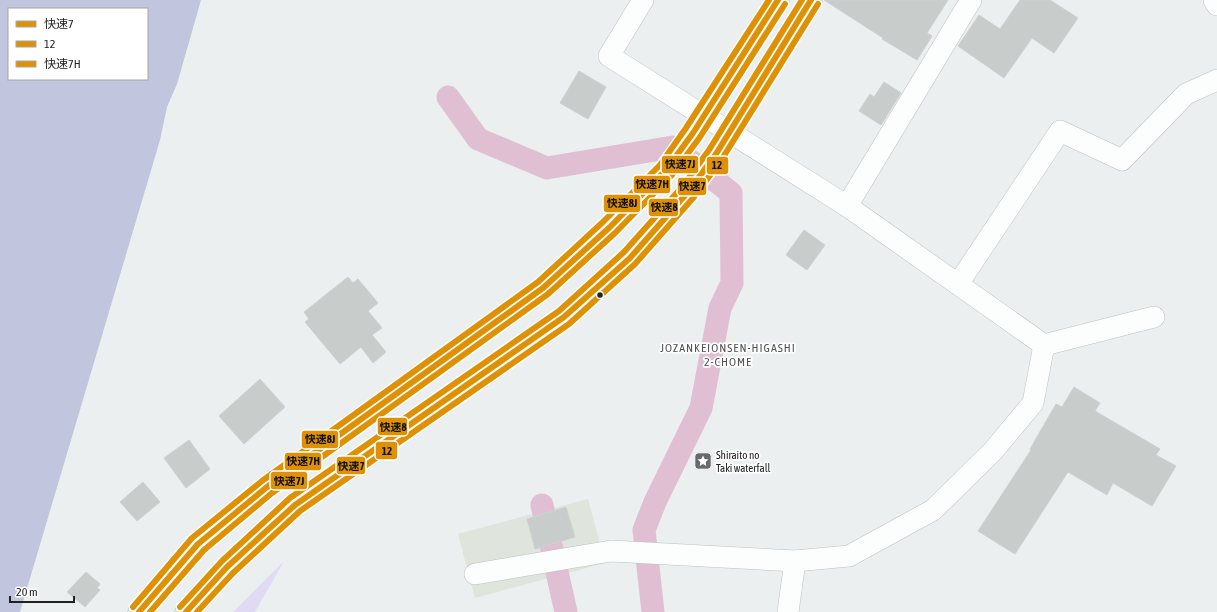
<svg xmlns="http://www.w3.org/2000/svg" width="1217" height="612" viewBox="0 0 1217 612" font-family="'Asap Condensed','Noto Sans JP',sans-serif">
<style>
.industrial{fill:#dfe4dc}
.forest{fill:#c1c5dd;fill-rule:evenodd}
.park{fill:#e0daf4}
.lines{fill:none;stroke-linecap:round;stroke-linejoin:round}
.canal{stroke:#e1bfd2;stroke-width:23}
.building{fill:#c8cccb;stroke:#ccd2d1}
.minor-casing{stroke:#bfc1c1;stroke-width:22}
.highway-casing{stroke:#a6c3a4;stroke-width:23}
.minor{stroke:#fcfdfd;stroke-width:21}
.highway{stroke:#e1ebe1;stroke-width:22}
.bus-1-casing{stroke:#fff;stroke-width:9}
.bus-2-casing{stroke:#fff;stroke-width:9}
.bus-3-casing{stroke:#fff;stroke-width:9}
.bus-4-casing{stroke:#fff;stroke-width:9}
.bus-5-casing{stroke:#fff;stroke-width:9}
.bus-6-casing{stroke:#fff;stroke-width:9}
.bus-1{stroke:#de9105;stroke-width:6}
.bus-2{stroke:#de9105;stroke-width:6}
.bus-3{stroke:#de9105;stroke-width:6}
.bus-4{stroke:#de9105;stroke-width:6}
.bus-5{stroke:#de9105;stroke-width:6}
.bus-6{stroke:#de9105;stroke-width:6}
.bus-dot{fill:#212121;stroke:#fff;stroke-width:1.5}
.labels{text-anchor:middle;stroke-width:3.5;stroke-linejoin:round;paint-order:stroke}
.poi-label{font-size:11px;fill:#212121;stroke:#fff;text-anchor:start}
.neighbourhood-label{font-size:12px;letter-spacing:1px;fill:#545454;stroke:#fff}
.line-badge{stroke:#fff;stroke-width:1.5}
.pale-badge-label{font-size:11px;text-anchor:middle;font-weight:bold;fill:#111}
</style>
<rect width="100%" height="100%" fill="#ebefef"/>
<polygon class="industrial" points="588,499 605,563 475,598 458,534"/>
<path class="forest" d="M0,0H201L177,84L167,107L160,140L20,612H0ZM9,9H147V79H9Z"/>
<polygon class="park" points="284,561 255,612 233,612"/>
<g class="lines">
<g class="canal">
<polyline points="448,97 478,139 547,168 673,147 731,193 732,283 720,308 701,408 655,502 644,530 653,612"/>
<polyline points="542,505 566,612"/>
</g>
</g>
<g class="building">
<polygon points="824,0 948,0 927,33 932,36 917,60 882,39 883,38"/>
<polygon points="1020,0 1050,0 1078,18 1054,53 1032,38 1004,78 958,46 979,15 1000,29"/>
<polygon points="579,71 606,87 588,119 560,103"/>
<polygon points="884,82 901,93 881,125 859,111 870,94 874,97"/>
<polygon points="804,230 825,245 807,270 786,255"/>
<polygon points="348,277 353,283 358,279 378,303 368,311 382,328 372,335 386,352 373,363 361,347 340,364 305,322 309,319 304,312"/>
<polygon points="260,379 285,407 244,444 219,416"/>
<polygon points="1074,387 1100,403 1095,411 1160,449 1156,455 1176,466 1152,506 1113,483 1107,495 1068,472 1015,554 978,531 1031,450 1030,449 1056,404 1062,407"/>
<polygon points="189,440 210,469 186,488 164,458"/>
<polygon points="143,482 160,502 137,521 120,502"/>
<polygon points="566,507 575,537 535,549 527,519"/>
<polygon points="86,572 100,584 97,588 100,590 85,607 67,592"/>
</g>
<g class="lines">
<defs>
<g id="minor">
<polyline points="643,0 609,56 847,206 1044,345 1154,317"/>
<polyline points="1214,0 1217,5"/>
<polyline points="847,206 971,0"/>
<polyline points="958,284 1060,131 1122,160 1186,94 1217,80"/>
<polyline points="475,574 611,551 795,561 849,556 933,510 993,451 1033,403 1044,345"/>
<polyline points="788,612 795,561"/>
</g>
<g id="highway">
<polyline points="139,612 198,544 267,487 543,288 610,227 666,170 693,133 778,0"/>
<polyline points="186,612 227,567 295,505 564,317 630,258 688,192 716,154 811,0"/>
</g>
</defs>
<use href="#minor" class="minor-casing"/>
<use href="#highway" class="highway-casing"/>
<use href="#minor" class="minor"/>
<use href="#highway" class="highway"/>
<defs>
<polyline id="bus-1" points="186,612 227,567 295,505 564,317 630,258 688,192 716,154 811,0"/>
<polyline id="bus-2" points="197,612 233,573 300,511 569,324 635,264 694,197 722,159 818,4"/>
<polyline id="bus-3" points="139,612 198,544 267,487 543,288 610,227 666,170 693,133 778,0"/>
<polyline id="bus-4" points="150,612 204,550 272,493 548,294 615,233 672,175 700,137 785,4"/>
<polyline id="bus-5" points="133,607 192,538 262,481 538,282 604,221 660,165 686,128 769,0"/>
<polyline id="bus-6" points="180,607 222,561 290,498 559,311 624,252 682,187 709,150 802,0"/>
</defs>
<use href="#bus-1" class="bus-1-casing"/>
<use href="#bus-2" class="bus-2-casing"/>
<use href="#bus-3" class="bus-3-casing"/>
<use href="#bus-4" class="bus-4-casing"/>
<use href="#bus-5" class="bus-5-casing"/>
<use href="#bus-6" class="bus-6-casing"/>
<use href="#bus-1" class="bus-1"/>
<use href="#bus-2" class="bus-2"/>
<use href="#bus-3" class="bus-3"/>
<use href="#bus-4" class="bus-4"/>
<use href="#bus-5" class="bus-5"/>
<use href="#bus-6" class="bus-6"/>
</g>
<defs>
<symbol id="sight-square" viewBox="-11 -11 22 22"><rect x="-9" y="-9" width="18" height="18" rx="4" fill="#686969" stroke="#fff"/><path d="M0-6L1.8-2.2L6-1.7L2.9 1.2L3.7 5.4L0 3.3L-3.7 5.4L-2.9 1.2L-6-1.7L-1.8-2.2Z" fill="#fff"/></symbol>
</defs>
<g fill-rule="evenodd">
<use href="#sight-square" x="693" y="451" width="20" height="20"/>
</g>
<circle class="bus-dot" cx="600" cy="295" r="3.5"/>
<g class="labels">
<g class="poi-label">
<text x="716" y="459">Shiraito no<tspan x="716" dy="13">Taki waterfall</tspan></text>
</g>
<g class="neighbourhood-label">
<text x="728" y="352">JOZANKEIONSEN-HIGASHI<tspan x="728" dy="14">2-CHOME</tspan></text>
</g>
</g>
<g class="line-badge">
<rect x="661" y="155" width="38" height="19" rx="4" fill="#de9105"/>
<rect x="706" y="156" width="23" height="19" rx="4" fill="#de9105"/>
<rect x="633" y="175" width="38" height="19" rx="4" fill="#de9105"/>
<rect x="677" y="177" width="30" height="19" rx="4" fill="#de9105"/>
<rect x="603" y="194" width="38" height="19" rx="4" fill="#de9105"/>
<rect x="648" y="198" width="31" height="19" rx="4" fill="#de9105"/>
<rect x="377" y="417" width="31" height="19" rx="4" fill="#de9105"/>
<rect x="301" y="430" width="38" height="19" rx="4" fill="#de9105"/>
<rect x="375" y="441" width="23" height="19" rx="4" fill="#de9105"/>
<rect x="284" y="452" width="38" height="19" rx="4" fill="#de9105"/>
<rect x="336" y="456" width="30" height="19" rx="4" fill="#de9105"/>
<rect x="270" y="471" width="38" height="19" rx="4" fill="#de9105"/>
</g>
<g class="pale-badge-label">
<text x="680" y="168">快速7J</text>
<text x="717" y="169">12</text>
<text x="652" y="188">快速7H</text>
<text x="692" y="190">快速7</text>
<text x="622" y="207">快速8J</text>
<text x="664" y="211">快速8</text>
<text x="393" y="431">快速8</text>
<text x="320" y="443">快速8J</text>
<text x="387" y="455">12</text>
<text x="303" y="465">快速7H</text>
<text x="351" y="470">快速7</text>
<text x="289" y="485">快速7J</text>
</g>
<rect x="8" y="8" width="140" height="72" fill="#ffffff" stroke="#a6a6a6"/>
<rect x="16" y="21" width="20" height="6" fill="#de9105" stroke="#a6a6a6"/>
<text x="44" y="28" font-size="12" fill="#212121">快速7</text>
<rect x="16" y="41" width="20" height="6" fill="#de9105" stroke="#a6a6a6"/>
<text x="44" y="48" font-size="12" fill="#212121">12</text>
<rect x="16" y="61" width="20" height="6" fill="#de9105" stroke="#a6a6a6"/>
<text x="44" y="68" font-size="12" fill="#212121">快速7H</text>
<path d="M10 596v6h64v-6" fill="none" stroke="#212121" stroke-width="2"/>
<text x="16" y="596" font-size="12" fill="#212121" stroke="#ffffff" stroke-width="3" paint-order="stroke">20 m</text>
</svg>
